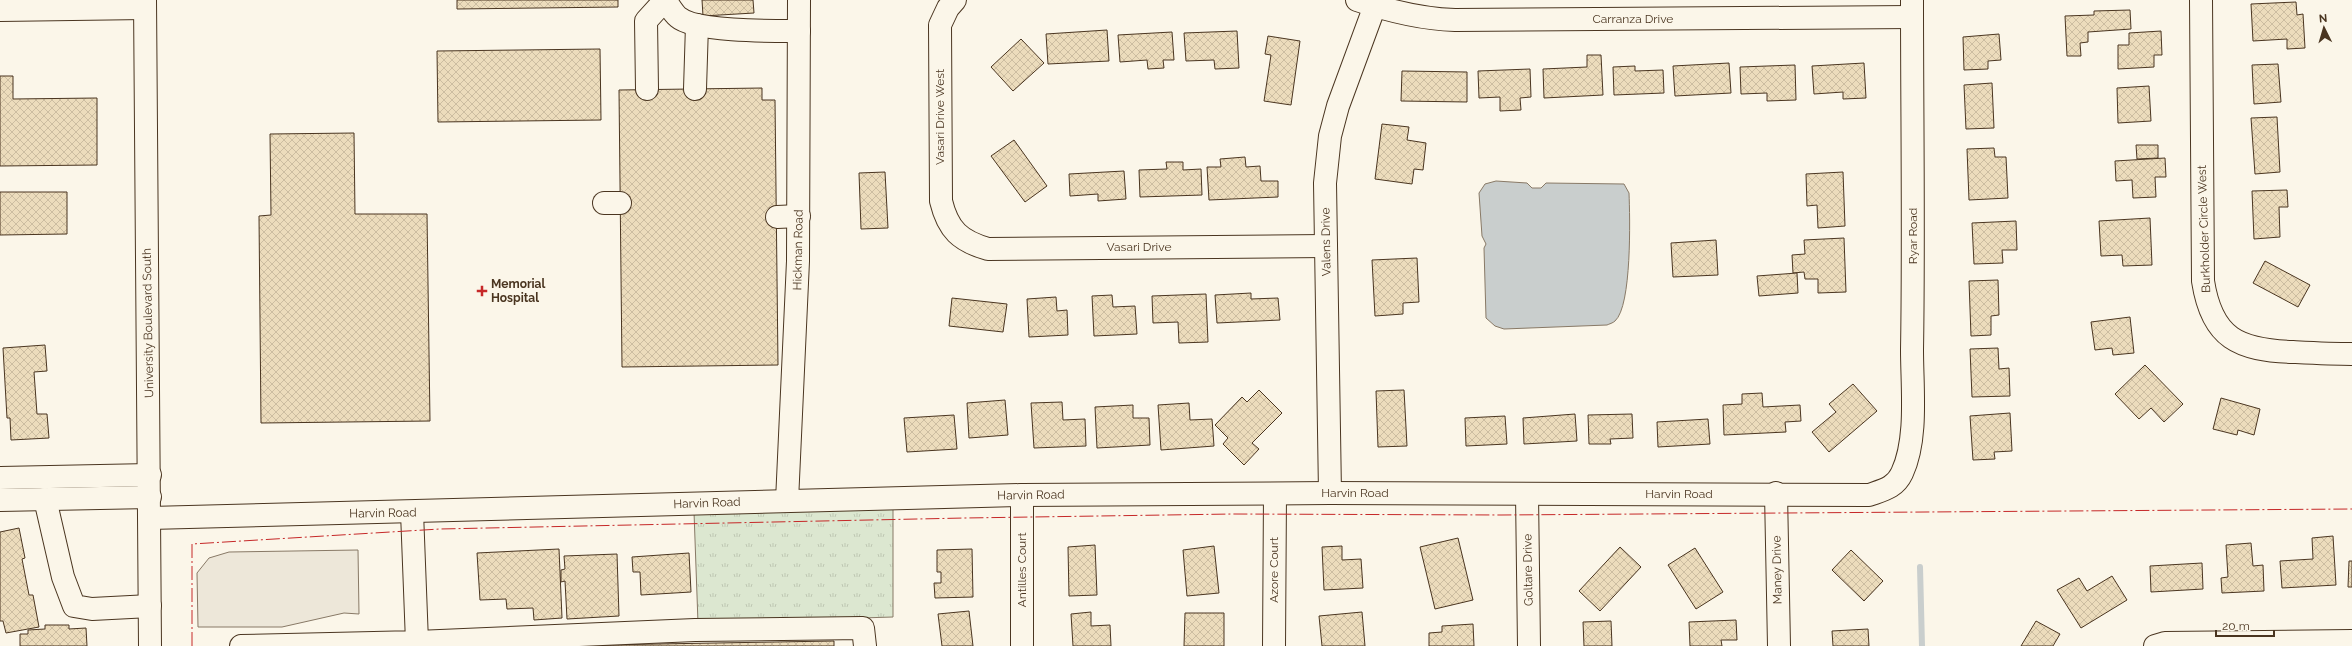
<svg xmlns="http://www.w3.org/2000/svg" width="2352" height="646" viewBox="0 0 2352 646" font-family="Raleway,sans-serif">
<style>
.grass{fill:url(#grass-tufts);stroke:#887966}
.parking{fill:#ede7d9;stroke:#887966}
.water{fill:#c9cecd;stroke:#887966}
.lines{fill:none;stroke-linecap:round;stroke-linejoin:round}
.stream{stroke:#c9cecd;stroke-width:6}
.building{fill:url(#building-cross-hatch);stroke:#4a3520}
.minor-casing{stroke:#4a3520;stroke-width:24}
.major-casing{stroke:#4a3520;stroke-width:24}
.minor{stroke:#fbf6e9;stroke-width:22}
.major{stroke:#fbf6e9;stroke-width:22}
.power{stroke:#c62828;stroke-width:1;stroke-dasharray:14 3 2 3;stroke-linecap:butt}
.poi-dot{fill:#c62828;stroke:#fbf6e9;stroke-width:1.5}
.labels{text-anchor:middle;stroke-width:3;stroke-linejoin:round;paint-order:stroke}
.street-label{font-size:12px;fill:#4a3520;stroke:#fbf6e9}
.poi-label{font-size:12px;font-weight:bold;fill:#4a3520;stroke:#fbf6e9;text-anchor:start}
</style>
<defs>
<pattern id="grass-tufts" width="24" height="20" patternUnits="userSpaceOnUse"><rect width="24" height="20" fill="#dce7d0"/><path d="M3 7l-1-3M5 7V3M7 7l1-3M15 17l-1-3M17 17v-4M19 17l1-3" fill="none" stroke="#bec7b2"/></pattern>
<pattern id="building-cross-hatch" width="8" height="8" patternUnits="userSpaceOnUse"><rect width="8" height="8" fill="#ecdcbc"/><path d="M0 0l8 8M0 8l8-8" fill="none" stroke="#ccbda1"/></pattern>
</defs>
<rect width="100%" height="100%" fill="#fbf6e9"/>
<polygon class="grass" points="893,507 893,617 698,623 694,512"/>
<polygon class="parking" points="358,550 359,614 344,613 282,627 198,627 197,573 209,558 229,552"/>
<path class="water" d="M1496,181L1527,183L1532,188H1541L1546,183L1624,184L1629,193C1630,217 1632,306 1615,321C1613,323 1609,324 1607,325L1504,329L1495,326L1486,318L1484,248L1486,244L1482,236L1479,193L1485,184Z"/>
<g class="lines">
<polyline class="stream" points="1920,567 1922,646"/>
</g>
<g class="building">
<polygon points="457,0 618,0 618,7 457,9"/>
<polygon points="702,0 753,0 754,13 703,16"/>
<polygon points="2296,2 2297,15 2303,14 2305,48 2287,49 2287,39 2253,41 2251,4"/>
<polygon points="2130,10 2131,29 2088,32 2088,42 2080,43 2081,56 2067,56 2065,16 2094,15 2094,11"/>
<polygon points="1107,30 1109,61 1048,64 1046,34"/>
<polygon points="1237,31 1239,68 1215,69 1214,60 1186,61 1184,33"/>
<polygon points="2161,31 2162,55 2154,55 2154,67 2118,69 2118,45 2129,45 2129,33"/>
<polygon points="1172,32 1174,60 1163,60 1164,68 1148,69 1147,60 1120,62 1118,35"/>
<polygon points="1999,34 2001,60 1988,61 1988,69 1964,70 1963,37"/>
<polygon points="1268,36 1300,41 1291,105 1264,101 1271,55 1265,54"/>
<polygon points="1021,39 1044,63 1013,91 991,67"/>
<polygon points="600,49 601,120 438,122 437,51"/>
<polygon points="1587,55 1601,55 1603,95 1544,98 1543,69 1587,67"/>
<polygon points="1729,63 1731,93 1675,96 1673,66"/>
<polygon points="1864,63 1866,98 1843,99 1843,92 1814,94 1812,66"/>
<polygon points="2278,64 2281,102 2254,104 2252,65"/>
<polygon points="1795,65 1796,100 1767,101 1767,93 1741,94 1740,67"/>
<polygon points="1635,66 1635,71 1663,70 1664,93 1614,95 1613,67"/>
<polygon points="1530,69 1531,97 1520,98 1521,110 1500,111 1500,97 1479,98 1478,71"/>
<polygon points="1402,71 1467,72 1467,102 1401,101"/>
<polygon points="0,76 13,76 13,99 97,98 97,165 0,166"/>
<polygon points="1992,83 1994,128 1966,129 1964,85"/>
<polygon points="2149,86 2151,121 2118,123 2117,88"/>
<polygon points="762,88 762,100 775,100 778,365 622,367 619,90"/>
<polygon points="2277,117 2280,172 2255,174 2251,118"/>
<polygon points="1382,124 1409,127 1407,140 1426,143 1423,170 1414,169 1412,184 1375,179"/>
<polygon points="354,133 355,214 427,214 430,421 261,423 259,216 271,215 270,134"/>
<polygon points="1014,140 1047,186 1025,202 991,156"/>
<polygon points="2136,145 2158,145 2158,158 2137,159"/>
<polygon points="1994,148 1995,157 2006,157 2008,198 1969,200 1967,149"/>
<polygon points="1245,157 1246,167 1260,166 1261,181 1278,181 1278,197 1209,200 1207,167 1221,167 1220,159"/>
<polygon points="2165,158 2166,177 2155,177 2156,197 2133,198 2132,180 2116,181 2115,161"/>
<polygon points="1166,162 1183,162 1183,170 1201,169 1202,195 1140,197 1139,170 1167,169"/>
<polygon points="1124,171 1126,199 1098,201 1098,194 1070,196 1069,174"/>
<polygon points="885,172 888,228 861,229 859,173"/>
<polygon points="1843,172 1845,226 1818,228 1817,205 1807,206 1806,174"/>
<polygon points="2287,190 2288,207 2279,207 2280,237 2254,239 2252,191"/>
<polygon points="0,192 67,192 67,234 0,235"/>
<polygon points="2150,218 2152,265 2123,266 2122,255 2101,256 2099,221"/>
<polygon points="2016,221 2017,250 2002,250 2003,263 1974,264 1972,223"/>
<polygon points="1844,238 1846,292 1818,293 1818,279 1805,279 1804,272 1793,273 1792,255 1805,254 1804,240"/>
<polygon points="1716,240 1718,275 1673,277 1671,243"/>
<polygon points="1417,258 1419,302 1403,303 1403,314 1375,316 1372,260"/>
<polygon points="2265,261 2310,285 2298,307 2253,283"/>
<polygon points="1797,273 1798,293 1759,296 1757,276"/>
<polygon points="1998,280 1999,315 1991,316 1991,335 1971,336 1969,281"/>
<polygon points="1251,293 1251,299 1278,298 1280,320 1217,323 1215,295"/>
<polygon points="1206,294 1208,342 1179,343 1178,322 1153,323 1152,296"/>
<polygon points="1112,295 1113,307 1135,306 1137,334 1094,336 1092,296"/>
<polygon points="1056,297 1057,311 1067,310 1068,335 1029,337 1027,299"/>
<polygon points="952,298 1007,304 1003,332 949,326"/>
<polygon points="2130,317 2134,353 2113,355 2112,348 2095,350 2091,322"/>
<polygon points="45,345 47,371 34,372 37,414 47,414 49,438 11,440 10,418 7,418 3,348"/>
<polygon points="1998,348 1999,369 2009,368 2010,396 1972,397 1970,349"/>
<polygon points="2145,365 2183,404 2164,422 2151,408 2139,419 2115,394"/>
<polygon points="1853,384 1877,411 1829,452 1812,432 1836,412 1829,404"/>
<polygon points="1259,390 1282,413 1252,443 1259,449 1244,465 1223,444 1228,438 1215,425 1242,397 1247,402"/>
<polygon points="1404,390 1407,446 1378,447 1376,391"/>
<polygon points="1762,393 1763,407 1800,405 1801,421 1785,422 1786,432 1724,435 1723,405 1742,404 1742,394"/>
<polygon points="2221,398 2260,409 2254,435 2238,430 2237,435 2213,429"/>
<polygon points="1005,400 1008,435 969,438 967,403"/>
<polygon points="1062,402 1063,420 1085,419 1086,446 1034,448 1031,403"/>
<polygon points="1189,403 1190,420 1212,419 1214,446 1161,450 1158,405"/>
<polygon points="1133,405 1133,418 1149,418 1150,445 1097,448 1095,407"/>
<polygon points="2010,413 2012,451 1994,452 1995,459 1973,460 1970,416"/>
<polygon points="1575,414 1577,441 1524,444 1523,418"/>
<polygon points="1632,414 1633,438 1610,439 1611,444 1589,444 1588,415"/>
<polygon points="954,415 957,449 907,452 904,418"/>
<polygon points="1505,416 1507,444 1466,446 1465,418"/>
<polygon points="1708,419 1710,444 1658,447 1657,422"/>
<polygon points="19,528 25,558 22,559 29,595 33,595 39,627 6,633 3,621 0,621 0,532"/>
<polygon points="2333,536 2336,585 2282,588 2280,561 2313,559 2312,538"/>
<polygon points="1458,538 1473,600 1435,609 1420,547"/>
<polygon points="2251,543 2253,566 2263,565 2264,591 2222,593 2221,578 2228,577 2226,545"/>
<polygon points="1095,545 1097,595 1069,596 1068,547"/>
<polygon points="1214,546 1219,593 1187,596 1183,550"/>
<polygon points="1342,546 1342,560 1361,559 1363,588 1324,590 1322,547"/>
<polygon points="1620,547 1641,567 1600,611 1579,591"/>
<polygon points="1695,548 1723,592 1696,609 1668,565"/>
<polygon points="559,549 562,618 534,620 533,608 507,609 506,599 480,600 477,553"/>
<polygon points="972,549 973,597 935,598 934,583 941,583 941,572 937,572 937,550"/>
<polygon points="1851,550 1883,581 1864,601 1832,570"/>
<polygon points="689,553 691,592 641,595 640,572 633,572 632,557"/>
<polygon points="617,554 619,616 567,619 565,581 561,582 561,570 565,569 564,556"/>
<polygon points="2349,561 2352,561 2352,587 2348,587"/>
<polygon points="2202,563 2203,589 2151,592 2150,566"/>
<polygon points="2112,576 2127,600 2081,628 2057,590 2079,578 2087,591"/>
<polygon points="969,611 973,646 942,646 938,614"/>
<polygon points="1091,612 1091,626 1110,625 1111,646 1073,646 1071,614"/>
<polygon points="1362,612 1365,646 1322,646 1319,616"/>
<polygon points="1185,613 1224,613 1224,646 1184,646"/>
<polygon points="1736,620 1737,640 1721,640 1722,646 1690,646 1689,622"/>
<polygon points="1611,621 1612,646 1584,646 1583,622"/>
<polygon points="2036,621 2060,634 2053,646 2021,646"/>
<polygon points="1473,624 1474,646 1429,646 1429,633 1442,632 1442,626"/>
<polygon points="45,625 69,625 69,629 86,628 87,646 20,646 20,634 28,634 28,630 45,629"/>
<polygon points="1868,629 1869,646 1833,646 1832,631"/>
<polygon points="834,641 834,646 539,646"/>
</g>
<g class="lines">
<defs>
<g id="minor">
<path d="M665,0C669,5 673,13 678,17C695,32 775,31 799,31"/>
<path d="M955,0L948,8L940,25L941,201C948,230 960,241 988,249L1326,246"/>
<path d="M1357,0C1389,11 1422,19 1455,20L1912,17"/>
<path d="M2201,0L2203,281C2212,339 2239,350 2293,352C2313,353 2332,354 2352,354"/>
<polyline points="0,10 145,8"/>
<polyline points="647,89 646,21 665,0"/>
<polyline points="695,89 697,25"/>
<polyline points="604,203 620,203"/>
<polyline points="777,217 799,216"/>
<polyline points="0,478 150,475"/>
<polyline points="1330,493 1325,183 1330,136 1338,106 1377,0"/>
<polyline points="1776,493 1779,646"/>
<polyline points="1527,494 1529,646"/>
<polyline points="45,499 63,577 74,606 92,609 150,606"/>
<polyline points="0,500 150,497"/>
<polyline points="787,501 798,261 799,0"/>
<path d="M150,518L1022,495L1330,493L1869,495C1883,490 1895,488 1902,473C1918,439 1912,388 1912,350C1914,234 1912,117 1912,0"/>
<polyline points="417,642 695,630 863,628 865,646"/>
<polyline points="241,646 417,642 412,512"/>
<polyline points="1022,646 1022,495"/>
<polyline points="1274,646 1275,494"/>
<polyline points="2155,646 2165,643 2352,641"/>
</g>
<polyline id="major" points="145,0 150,646"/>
</defs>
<use href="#minor" class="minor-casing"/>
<use href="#major" class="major-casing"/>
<use href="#minor" class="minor"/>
<use href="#major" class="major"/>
<polyline class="power" points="192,646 192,544 440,529 965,518 1233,514 1501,515 2352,509"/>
</g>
<path class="poi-dot" d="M480 285h4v4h4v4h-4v4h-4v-4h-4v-4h4z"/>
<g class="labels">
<g class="street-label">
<text x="1633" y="23">Carranza Drive</text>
<text transform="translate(940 117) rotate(-90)" y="4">Vasari Drive West</text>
<text transform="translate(2204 229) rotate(-92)" y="4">Burkholder Circle West</text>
<text transform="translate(1913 236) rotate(-90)" y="4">Ryar Road</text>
<text transform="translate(1326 242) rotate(-91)" y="4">Valens Drive</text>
<text x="1139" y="251">Vasari Drive</text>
<text transform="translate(798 250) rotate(-89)" y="4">Hickman Road</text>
<text transform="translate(148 323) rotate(-91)" y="4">University Boulevard South</text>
<text x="1355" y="497">Harvin Road</text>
<text x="1679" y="498">Harvin Road</text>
<text transform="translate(1031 495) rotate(-1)" y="4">Harvin Road</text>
<text transform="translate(707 503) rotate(-2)" y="4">Harvin Road</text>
<text transform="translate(383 513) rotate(-1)" y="4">Harvin Road</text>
<text transform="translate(1022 570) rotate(-90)" y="4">Antilles Court</text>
<text transform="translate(1274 570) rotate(-90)" y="4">Azore Court</text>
<text transform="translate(1528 570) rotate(-91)" y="4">Goltare Drive</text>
<text transform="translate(1777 570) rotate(-91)" y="4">Maney Drive</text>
</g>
<g class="poi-label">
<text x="491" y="288">Memorial<tspan x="491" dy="14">Hospital</tspan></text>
</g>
</g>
<g transform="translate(2324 28) rotate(355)" stroke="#fbf6e9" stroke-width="3" paint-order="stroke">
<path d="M0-3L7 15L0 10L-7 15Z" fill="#4a3520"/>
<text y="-6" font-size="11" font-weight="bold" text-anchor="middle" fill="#4a3520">N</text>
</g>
<path d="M2216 630v6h58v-6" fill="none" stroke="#4a3520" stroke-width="2"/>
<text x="2222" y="630" font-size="12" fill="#4a3520" stroke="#fbf6e9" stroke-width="3" paint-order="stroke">20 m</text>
</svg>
